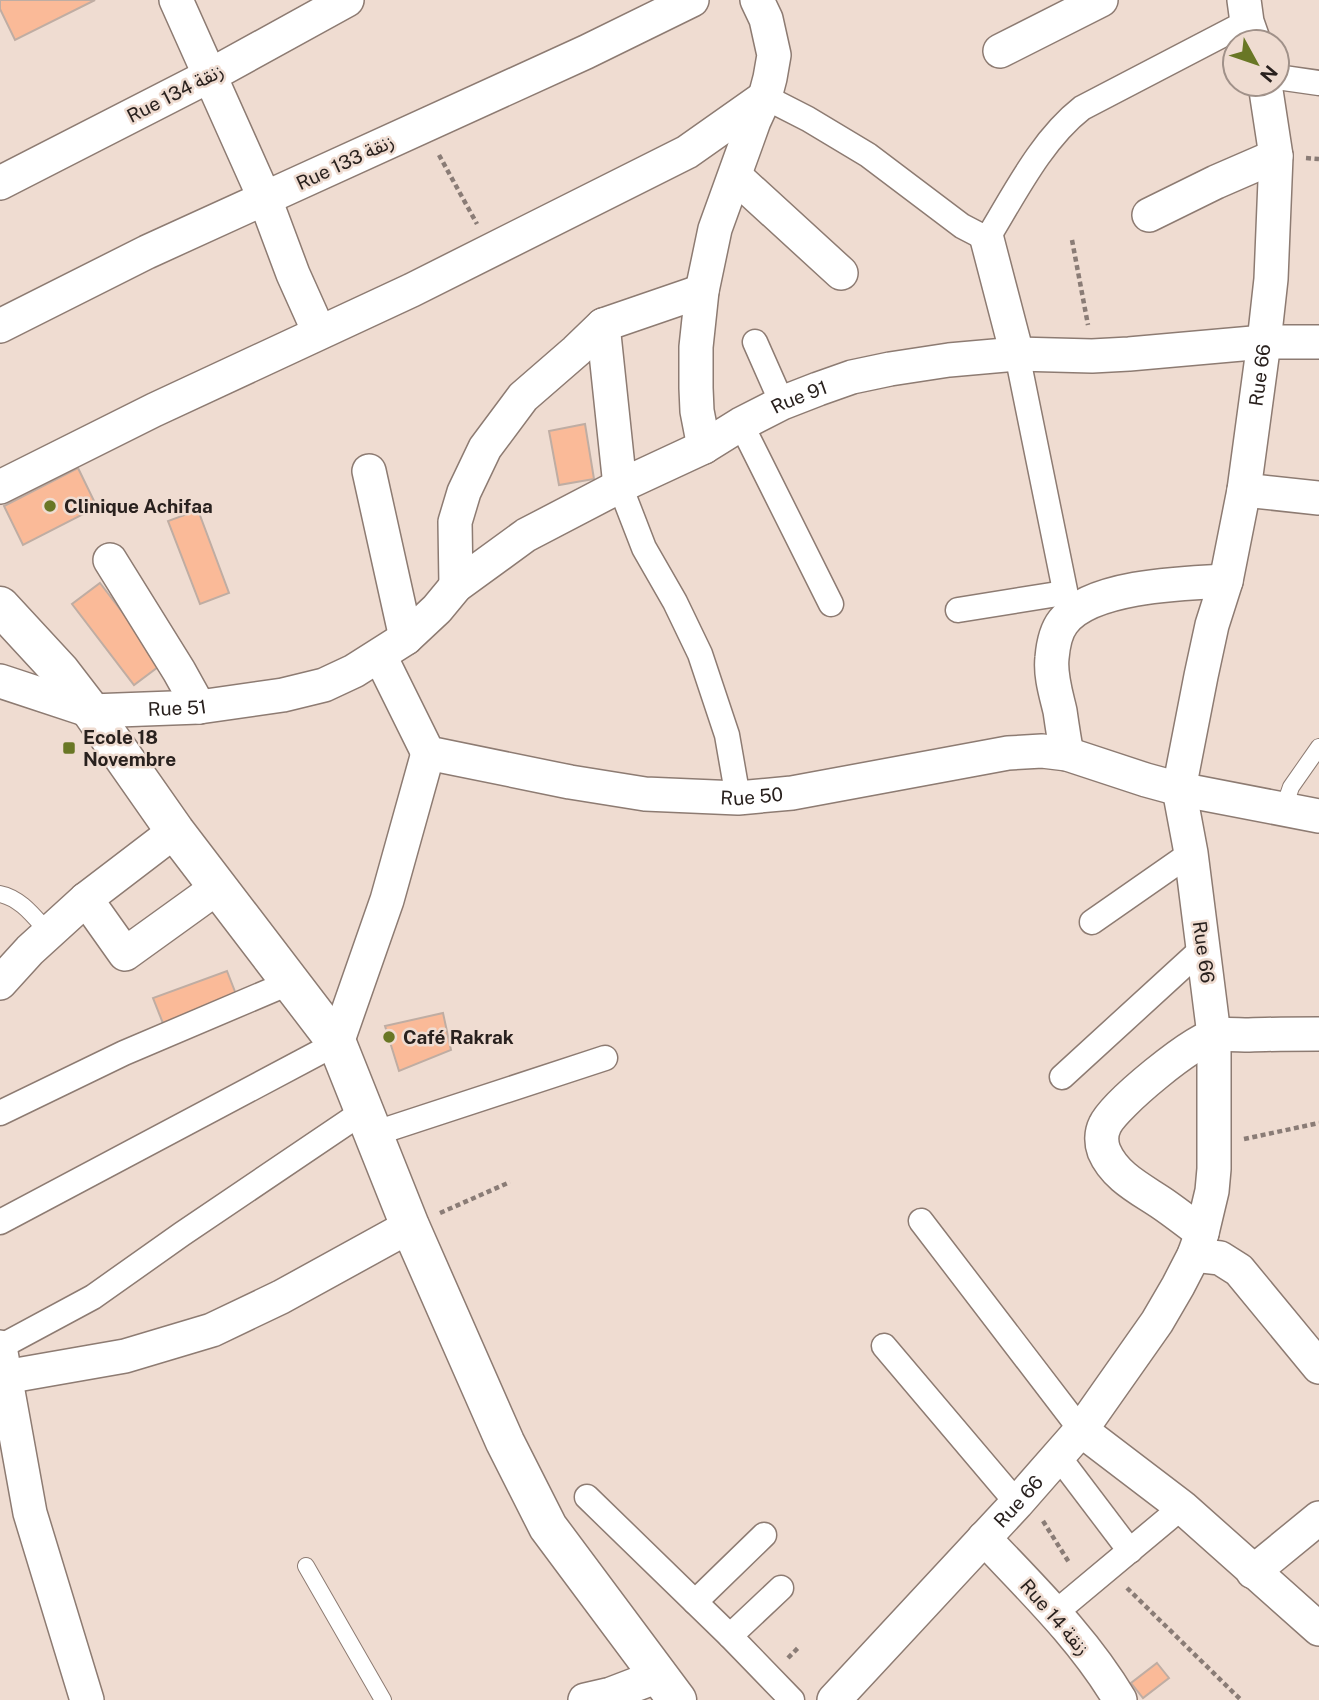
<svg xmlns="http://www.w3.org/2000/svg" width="1319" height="1700" viewBox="0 0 1319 1700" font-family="'Public Sans','Noto Sans Arabic',sans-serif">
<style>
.building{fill:#faba98;stroke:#bfada3;stroke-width:2}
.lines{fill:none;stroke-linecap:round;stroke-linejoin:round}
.service-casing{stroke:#8d7b72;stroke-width:18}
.pedestrian-casing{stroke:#8d7b72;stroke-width:27}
.minor-casing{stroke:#8d7b72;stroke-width:36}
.tertiary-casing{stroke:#8d7b72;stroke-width:41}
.path{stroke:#8a7c76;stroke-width:4.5;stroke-dasharray:5 3.5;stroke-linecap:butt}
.service{stroke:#fff;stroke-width:16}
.pedestrian{stroke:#fff;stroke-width:24}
.minor{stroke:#fff;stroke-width:33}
.tertiary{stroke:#fff;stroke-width:38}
.poi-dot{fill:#697725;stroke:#efdcd1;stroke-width:2.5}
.labels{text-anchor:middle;stroke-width:5;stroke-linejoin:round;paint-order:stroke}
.street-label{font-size:19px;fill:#29211e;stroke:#efdcd1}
.poi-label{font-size:19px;font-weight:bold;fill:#29211e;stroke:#efdcd1;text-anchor:start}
</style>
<rect width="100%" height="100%" fill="#efdcd1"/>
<g class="building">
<polygon points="0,0 95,0 15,40 0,9"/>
<polygon points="585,424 594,479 559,485 549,431"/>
<polygon points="78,468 97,507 23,545 4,506"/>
<polygon points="198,510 229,593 200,604 168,521"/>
<polygon points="100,583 162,664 134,685 72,604"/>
<polygon points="227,971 239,1002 166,1031 153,998"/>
<polygon points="443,1013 451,1050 399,1071 385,1026"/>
<polygon points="1157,1663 1169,1678 1143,1698 1131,1683"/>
</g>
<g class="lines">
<defs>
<g id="service">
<polyline points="1283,810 1291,787 1319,747"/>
<path d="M0,894C21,898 35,918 49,933"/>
<polyline points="306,1566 383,1700"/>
</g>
<g id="pedestrian">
<polyline points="1277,77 1319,83"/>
<path d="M765,97L808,119L868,155L962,226L987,239C1014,195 1041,140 1082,108L1247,22"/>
<polyline points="755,342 782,403"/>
<polyline points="1017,354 1070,615"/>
<polyline points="741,424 831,604"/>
<polyline points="620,486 644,548 675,602 700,654 727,735 738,798"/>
<polyline points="958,610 1064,593"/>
<polyline points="1092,922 1191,853"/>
<polyline points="1062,1077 1203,948"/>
<polyline points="0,1113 124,1053 291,982"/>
<polyline points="373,1134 605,1058"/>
<polyline points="921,1221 1081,1430"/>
<polyline points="0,1222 337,1043"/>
<polyline points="884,1346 1017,1503"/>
<polyline points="0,1347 93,1297 182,1234 364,1111"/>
<polyline points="1058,1456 1130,1551"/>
<polyline points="587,1497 730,1636 792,1700"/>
<polyline points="695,1602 764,1535"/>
<polyline points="1055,1613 1182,1507"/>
<polyline points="730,1636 781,1588"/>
</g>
<g id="minor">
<polyline points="176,0 265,199 293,274 319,332"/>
<polyline points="1244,0 1247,22 1254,42"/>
<polyline points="1000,51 1101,0"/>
<polyline points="735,176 841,273"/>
<polyline points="0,183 209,76 347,0"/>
<polyline points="1149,215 1216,182 1276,156"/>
<polyline points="987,239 1017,354"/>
<polyline points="603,325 620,486"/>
<polyline points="0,326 147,252 586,52 692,0"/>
<polyline points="704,447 697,411 696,388 696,347 702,291 715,229 754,121 765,97 770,78 774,55 766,19 757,0"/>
<polyline points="369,471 406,638"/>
<polyline points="0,487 154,410 412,290 687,152 765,97"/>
<polyline points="1244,490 1319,498"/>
<polyline points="110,560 179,671 199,707"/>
<polyline points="456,586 455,522 464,492 485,448 523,397 576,351 603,325 702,291"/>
<path id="s1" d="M380,656L428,753L570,782L645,794L738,798L792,793L1008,753L1042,751L1067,754L1146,780L1179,789L1319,816"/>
<path id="s2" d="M0,681L91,711L199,707L283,695L324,685L354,671L406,638L437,609L456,586L526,535L620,486L704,447L741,424L782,403L818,389L852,377L890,369L949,360L1017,354L1092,356L1129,354L1264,342H1319"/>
<path d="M1067,754C1064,739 1062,725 1060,711C1056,694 1050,675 1052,658C1053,646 1056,631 1063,622C1090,586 1183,583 1226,581"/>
<polyline points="86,899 125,954 218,887"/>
<polyline points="0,983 30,950 86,899 175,831"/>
<polyline points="337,1043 387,900 428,753"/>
<path d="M1202,1233C1189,1223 1176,1213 1163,1204C1141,1189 1115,1177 1104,1151C1101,1143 1101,1133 1105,1125C1114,1105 1195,1038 1217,1035C1227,1034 1239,1035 1249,1035C1272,1034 1296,1034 1319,1034"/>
<polyline points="1194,1255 1220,1258 1239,1270 1319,1367"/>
<polyline points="0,1347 30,1513 87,1700"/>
<polyline points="5,1377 125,1356 212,1330 281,1297 410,1226"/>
<polyline points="1081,1430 1182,1507 1319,1629"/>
<path d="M984,1538C1032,1589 1084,1639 1120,1700"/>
<polyline points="1253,1572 1319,1518"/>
<polyline points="585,1700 611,1694 658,1676"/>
<path id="s3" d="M834,1700L1017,1503L1081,1430L1157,1322L1178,1286L1194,1255L1202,1233L1212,1191L1214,1169V1035L1191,853L1179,789L1201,676L1212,625L1226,581L1244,490L1264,342L1271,279L1276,156L1265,84"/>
</g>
<polyline id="tertiary" points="0,606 61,672 91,711 175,831 337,1043 410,1226 505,1442 548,1527 677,1700"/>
</defs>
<use href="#service" class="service-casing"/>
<use href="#pedestrian" class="pedestrian-casing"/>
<use href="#minor" class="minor-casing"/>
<use href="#tertiary" class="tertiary-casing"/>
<g class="path">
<polyline points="439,155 477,224"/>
<polyline points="1306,158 1319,159"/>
<polyline points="1072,240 1088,325"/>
<polyline points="1244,1139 1319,1123"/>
<polyline points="440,1213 510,1182"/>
<polyline points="1043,1521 1070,1564"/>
<polyline points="1127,1588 1241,1700"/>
<polyline points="788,1658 800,1646"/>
</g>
<use href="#service" class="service"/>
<use href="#pedestrian" class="pedestrian"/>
<use href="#minor" class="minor"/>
<use href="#tertiary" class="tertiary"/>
</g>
<g class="poi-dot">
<circle cx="50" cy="506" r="7"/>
<rect x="62" y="741" width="14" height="14" rx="3.5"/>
<circle cx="389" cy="1037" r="7"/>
</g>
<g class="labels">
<g class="street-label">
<text transform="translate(175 93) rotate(-27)" y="7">Rue 134 زنقة</text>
<text transform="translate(345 162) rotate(-25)" y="7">Rue 133 زنقة</text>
<text dy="7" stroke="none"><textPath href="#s3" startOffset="1468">Rue 66</textPath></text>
<text dy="7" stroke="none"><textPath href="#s2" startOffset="891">Rue 91</textPath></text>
<text dy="7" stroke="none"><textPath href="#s2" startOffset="182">Rue 51</textPath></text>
<text dy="7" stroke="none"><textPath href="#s1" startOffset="436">Rue 50</textPath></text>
<text transform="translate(1204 952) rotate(82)" y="7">Rue 66</text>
<text dy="7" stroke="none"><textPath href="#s3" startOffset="271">Rue 66</textPath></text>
<text transform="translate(1055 1617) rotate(49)" y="7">Rue 14 زنقة</text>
</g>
<g class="poi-label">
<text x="64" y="513">Clinique Achifaa</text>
<text x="83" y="744">Ecole 18<tspan x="83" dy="22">Novembre</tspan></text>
<text x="403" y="1044">Café Rakrak</text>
</g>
</g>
<g transform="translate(1256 63) rotate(130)"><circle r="33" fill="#efdcd1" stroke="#a09189" stroke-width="2"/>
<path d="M0-5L12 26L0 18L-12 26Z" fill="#697725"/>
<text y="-10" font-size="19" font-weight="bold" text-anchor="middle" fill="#29211e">N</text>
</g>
</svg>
